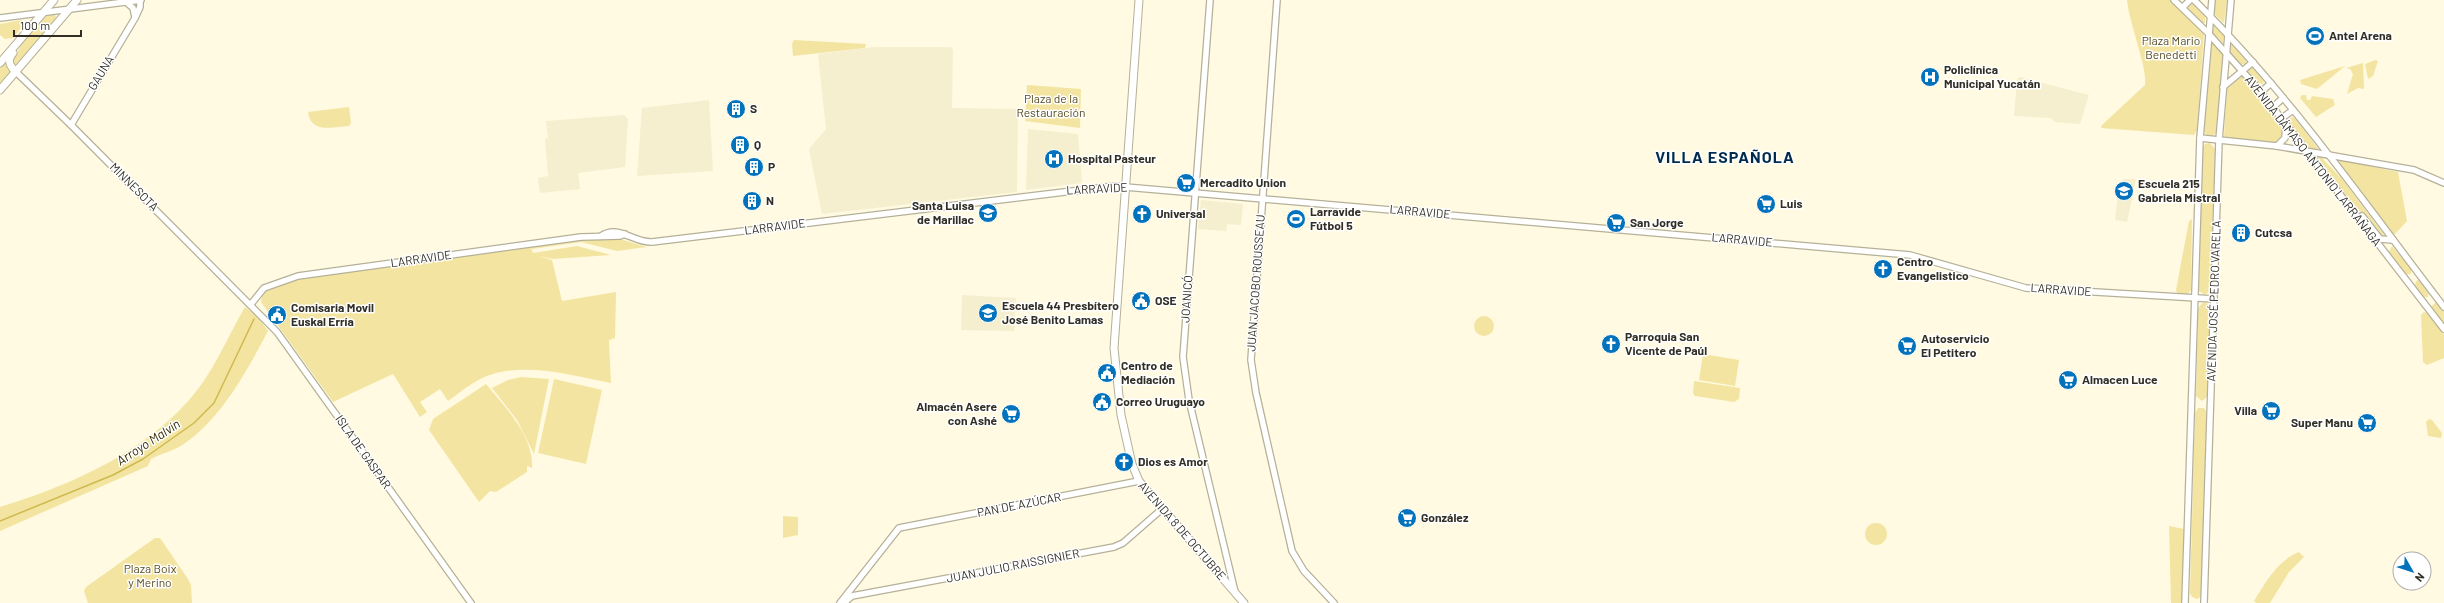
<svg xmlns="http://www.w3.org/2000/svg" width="2444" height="603" viewBox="0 0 2444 603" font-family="Barlow,sans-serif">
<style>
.built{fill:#f5efcf}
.green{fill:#f3e5a1}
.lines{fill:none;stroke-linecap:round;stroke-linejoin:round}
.stream{stroke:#ceb94e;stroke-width:1.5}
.tertiary-casing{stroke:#b5b199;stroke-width:8}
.primary-casing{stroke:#b5b199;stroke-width:9}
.tertiary{stroke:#fff;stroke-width:5.5}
.primary{stroke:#fff;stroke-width:7}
.labels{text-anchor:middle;stroke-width:3;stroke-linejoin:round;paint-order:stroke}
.poi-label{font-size:12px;font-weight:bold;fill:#302e25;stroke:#fff;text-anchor:start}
.park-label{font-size:12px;fill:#544b1f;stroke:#fff}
.street-label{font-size:12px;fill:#302e25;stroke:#fff}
.water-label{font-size:13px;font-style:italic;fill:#342b00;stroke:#fff}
.district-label{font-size:16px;font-weight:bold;letter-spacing:1px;fill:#002b4f;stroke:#fff}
</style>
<rect width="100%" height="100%" fill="#fffae1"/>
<g class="built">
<polygon points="874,47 951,47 953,50 952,108 1018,109 1017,192 822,214 809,149 826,129 818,54"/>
<polygon points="2020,77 2089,95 2080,124 2055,122 2051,118 2014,116 2017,79"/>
<polygon points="709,100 713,171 637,176 642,108"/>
<polygon points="624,115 628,119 625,167 578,173 580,189 540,193 538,178 548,176 545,139 548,138 546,121"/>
<polygon points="1028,129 1078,134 1082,183 1026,190"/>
<polygon points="2123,179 2136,179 2127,222 2115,220 2119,182 2122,182"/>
<polygon points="1201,200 1243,204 1241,225 1227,224 1226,231 1198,229"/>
<polygon points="962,295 1016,298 1014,331 961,330"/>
</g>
<g class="green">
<path d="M2127,0H2171L2204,33L2198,119L2197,130L2194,135L2101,128L2102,125L2145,85C2148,69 2129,23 2127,0Z"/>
<polygon points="2214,0 2227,0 2224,23 2213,13"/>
<polygon points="2190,3 2194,4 2205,15 2205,23 2202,23 2189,11 2188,6"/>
<path d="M49,15L54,14L57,18L15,66L12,63C16,51 37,19 49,15Z"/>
<polygon points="21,20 24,24 13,38 5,39 0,35 0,24"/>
<polygon points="2213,24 2224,35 2223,43 2212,32"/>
<polygon points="794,40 866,44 865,48 793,56 792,44"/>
<polygon points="2212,42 2223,54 2216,133 2213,136 2209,137 2204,132"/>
<polygon points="2233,44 2247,60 2245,64 2241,64 2230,52 2230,45"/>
<polygon points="8,59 11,72 0,85 0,68"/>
<polygon points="2375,60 2378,61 2373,76 2368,79 2365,64"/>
<polygon points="2363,63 2364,89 2358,88 2347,94 2353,74 2350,69 2346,68"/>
<polygon points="2252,65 2264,78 2263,84 2257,83 2247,71"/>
<polygon points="2345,66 2317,89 2301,84 2300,80"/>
<polygon points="2242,76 2283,126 2284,135 2277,143 2227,138 2224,136 2227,89"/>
<polygon points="1027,85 1081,89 1080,128 1025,121"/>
<polygon points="2302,95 2306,95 2307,100 2310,100 2312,96 2333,99 2335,105 2316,117 2300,98"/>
<path d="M349,107L351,123L349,126C333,127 311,134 308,112Z"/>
<polygon points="2291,117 2295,118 2319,150 2308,148 2289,123"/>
<polygon points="2210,143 2215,149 2211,290 2205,295 2199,291 2202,149 2205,144"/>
<polygon points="2317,156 2321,157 2342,179 2385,236 2377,233 2316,158"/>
<polygon points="2335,159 2398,172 2407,221 2395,234 2391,233"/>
<polygon points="2192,219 2191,290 2187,295 2178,295 2176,290 2189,221"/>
<polygon points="620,239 647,247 617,251 581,242 532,249 532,247 573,240"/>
<path d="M577,246L611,255L553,259L538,256L552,260L562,301L616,292L615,338L609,340L611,383C574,376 530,363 493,374C477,378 462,391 448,401L440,389L420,402L427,412L420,417L393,374L333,402L261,302L263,292L268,289L307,277L531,247L533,253Z"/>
<polygon points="2392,246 2411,269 2411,274 2405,274 2389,252"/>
<polygon points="2417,280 2421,281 2429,292 2428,297 2423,297 2414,286"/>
<polygon points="2436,302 2444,311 2444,325 2431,307"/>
<polygon points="2202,303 2207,303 2210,308 2208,396 2202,401 2196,396 2198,309"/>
<path d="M245,307L257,316L268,331C247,371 219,423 179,447C170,452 160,454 151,459L148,466L0,531V507C72,485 151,450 198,389C217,364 229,334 245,307Z"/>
<polygon points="2424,312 2427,313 2444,335 2444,358 2427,365 2423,362 2421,315"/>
<circle cx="1484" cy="326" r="10"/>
<polygon points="1703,354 1739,360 1735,386 1699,380"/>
<polygon points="521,377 549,379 534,454 517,420 492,388 508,380"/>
<polygon points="554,379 602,390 586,464 538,453"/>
<polygon points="1694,381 1740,388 1739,399 1734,402 1695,396 1693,393"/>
<path d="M486,384C505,407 534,436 532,468L527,466V472L496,492L490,491L479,502L429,430L433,419Z"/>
<polygon points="2198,408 2204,408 2208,414 2202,596 2197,599 2192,597 2190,593 2195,413"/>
<polygon points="2429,419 2432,420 2442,433 2441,438 2428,436 2426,422"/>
<polygon points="783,516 798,517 798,535 783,538"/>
<circle cx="1876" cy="534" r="11"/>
<polygon points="2169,526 2184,529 2182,603 2171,603"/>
<polygon points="155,538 160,538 188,579 191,585 192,603 88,603 84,591 86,587"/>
<path d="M2299,552L2304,557L2289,572L2270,603H2256L2254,601C2266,582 2277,561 2299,552Z"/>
</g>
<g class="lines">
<polyline class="stream" points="0,521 113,475 143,459 194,423 214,403 254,319"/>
<defs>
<g id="tertiary">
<polyline points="1210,0 1183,357 1189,400 1235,592"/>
<polyline points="1277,0 1251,360 1256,393 1292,551 1304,571 1334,603"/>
<polyline points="2174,0 2208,33 2261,92 2444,329"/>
<path d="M2194,0C2288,92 2364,203 2444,307"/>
<polyline points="126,2 133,8 135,17"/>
<polyline points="2183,7 2190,0"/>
<polyline points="0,18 141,0"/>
<polyline points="15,71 71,125 277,332 471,603"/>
<polyline points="2223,87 2253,62"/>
<polyline points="2261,92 2271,83"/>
<polyline points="2273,107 2283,98"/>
<polyline points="2282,118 2293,110"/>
<polyline points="71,125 135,18 140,7 140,0"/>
<polyline points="2200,138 2277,146 2414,170 2444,183"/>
<polyline points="2277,146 2285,138 2286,123"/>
<polyline points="2362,216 2380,239 2393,240"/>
<path d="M601,236C619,224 633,243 652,242L1114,186L1910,255L2026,288L2214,299"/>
<polyline points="251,304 264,288 298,276 581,237 620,236 625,234"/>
<polyline points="840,603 899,528 1139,481"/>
<polyline points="844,603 852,596 1114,547 1123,543 1162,509"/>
<polyline points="2185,603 2200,138 2212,0"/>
<polyline points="2204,603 2219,140 2231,0"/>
</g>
<g id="primary">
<polyline points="1139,0 1114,348 1121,415 1132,464 1139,481 1244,603"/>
<path d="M13,53C7,60 9,65 15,71"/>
<polyline points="0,63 54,0"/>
<polyline points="0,90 77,0"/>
</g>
</defs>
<use href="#tertiary" class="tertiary-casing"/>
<use href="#primary" class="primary-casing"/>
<use href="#tertiary" class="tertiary"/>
<use href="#primary" class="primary"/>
</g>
<defs>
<symbol id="stadium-disc" viewBox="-11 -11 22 22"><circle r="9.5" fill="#0272bc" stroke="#fff"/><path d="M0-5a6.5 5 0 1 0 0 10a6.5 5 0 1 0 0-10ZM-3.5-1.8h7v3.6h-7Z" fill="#fff"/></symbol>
<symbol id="hospital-disc" viewBox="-11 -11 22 22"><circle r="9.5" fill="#0272bc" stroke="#fff"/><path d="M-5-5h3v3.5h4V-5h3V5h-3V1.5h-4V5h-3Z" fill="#fff"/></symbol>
<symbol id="building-disc" viewBox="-11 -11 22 22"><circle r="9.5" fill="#0272bc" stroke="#fff"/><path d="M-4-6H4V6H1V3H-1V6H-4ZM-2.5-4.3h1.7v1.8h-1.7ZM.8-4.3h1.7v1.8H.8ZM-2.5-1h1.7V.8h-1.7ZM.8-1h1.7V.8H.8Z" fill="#fff"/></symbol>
<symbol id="supermarket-disc" viewBox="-11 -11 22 22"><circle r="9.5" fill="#0272bc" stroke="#fff"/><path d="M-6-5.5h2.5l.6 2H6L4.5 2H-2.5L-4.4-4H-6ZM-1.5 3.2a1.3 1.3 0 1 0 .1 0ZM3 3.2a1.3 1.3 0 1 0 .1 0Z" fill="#fff"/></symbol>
<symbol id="school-disc" viewBox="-11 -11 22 22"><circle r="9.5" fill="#0272bc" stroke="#fff"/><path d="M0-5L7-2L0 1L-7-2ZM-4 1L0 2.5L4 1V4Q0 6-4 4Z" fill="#fff"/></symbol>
<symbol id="church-disc" viewBox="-11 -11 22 22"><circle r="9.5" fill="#0272bc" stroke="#fff"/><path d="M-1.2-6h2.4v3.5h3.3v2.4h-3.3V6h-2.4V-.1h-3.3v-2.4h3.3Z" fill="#fff"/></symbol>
<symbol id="civic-disc" viewBox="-11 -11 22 22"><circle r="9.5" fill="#0272bc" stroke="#fff"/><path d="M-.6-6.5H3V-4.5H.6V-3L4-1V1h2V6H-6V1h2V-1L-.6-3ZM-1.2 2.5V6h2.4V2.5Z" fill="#fff"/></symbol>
</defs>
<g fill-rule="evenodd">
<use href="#stadium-disc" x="2304" y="25" width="22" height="22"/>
<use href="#hospital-disc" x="1919" y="66" width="22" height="22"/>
<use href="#building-disc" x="725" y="98" width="22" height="22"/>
<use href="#building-disc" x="729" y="134" width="22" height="22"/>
<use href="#hospital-disc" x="1043" y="148" width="22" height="22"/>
<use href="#building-disc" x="743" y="156" width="22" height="22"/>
<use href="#supermarket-disc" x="1175" y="172" width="22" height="22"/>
<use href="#school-disc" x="2113" y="180" width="22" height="22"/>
<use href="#building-disc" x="741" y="190" width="22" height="22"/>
<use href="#supermarket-disc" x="1755" y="193" width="22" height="22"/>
<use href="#school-disc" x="977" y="202" width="22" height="22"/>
<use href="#church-disc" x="1131" y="203" width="22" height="22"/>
<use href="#stadium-disc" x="1285" y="208" width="22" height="22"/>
<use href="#supermarket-disc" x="1605" y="212" width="22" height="22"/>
<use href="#building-disc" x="2230" y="222" width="22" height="22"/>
<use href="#church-disc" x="1872" y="258" width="22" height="22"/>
<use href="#civic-disc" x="1130" y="290" width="22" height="22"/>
<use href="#school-disc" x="977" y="302" width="22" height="22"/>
<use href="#civic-disc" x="266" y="304" width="22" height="22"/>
<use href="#church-disc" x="1600" y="333" width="22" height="22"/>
<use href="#supermarket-disc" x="1896" y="335" width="22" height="22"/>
<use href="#civic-disc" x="1096" y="362" width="22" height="22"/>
<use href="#supermarket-disc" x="2057" y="369" width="22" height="22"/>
<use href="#civic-disc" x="1091" y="391" width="22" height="22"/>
<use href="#supermarket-disc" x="2260" y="400" width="22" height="22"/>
<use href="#supermarket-disc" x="1000" y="403" width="22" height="22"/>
<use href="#supermarket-disc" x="2356" y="412" width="22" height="22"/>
<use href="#church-disc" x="1113" y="451" width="22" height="22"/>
<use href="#supermarket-disc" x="1396" y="507" width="22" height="22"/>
</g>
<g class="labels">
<g class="poi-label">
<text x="2329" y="40">Antel Arena</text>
<text x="1944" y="74">Policlínica<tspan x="1944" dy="14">Municipal Yucatán</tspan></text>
<text x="750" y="113">S</text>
<text x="754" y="149">Q</text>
<text x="1068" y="163">Hospital Pasteur</text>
<text x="768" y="171">P</text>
<text x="1200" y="187">Mercadito Union</text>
<text x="2138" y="188">Escuela 215<tspan x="2138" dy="14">Gabriela Mistral</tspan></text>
<text x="766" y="205">N</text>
<text x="1780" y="208">Luis</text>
<text x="974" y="210" text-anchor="end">Santa Luisa<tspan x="974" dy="14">de Marillac</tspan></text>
<text x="1310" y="216">Larravide<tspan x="1310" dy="14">Fútbol 5</tspan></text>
<text x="1156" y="218">Universal</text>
<text x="1630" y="227">San Jorge</text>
<text x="2255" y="237">Cutcsa</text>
<text x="1897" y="266">Centro<tspan x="1897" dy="14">Evangelistico</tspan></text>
<text x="1155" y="305">OSE</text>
<text x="1002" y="310">Escuela 44 Presbítero<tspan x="1002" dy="14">José Benito Lamas</tspan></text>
<text x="291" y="312">Comisaria Movil<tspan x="291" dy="14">Euskal Erría</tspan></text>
<text x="1625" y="341">Parroquia San<tspan x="1625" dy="14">Vicente de Paúl</tspan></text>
<text x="1921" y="343">Autoservicio<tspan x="1921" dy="14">El Petitero</tspan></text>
<text x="1121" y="370">Centro de<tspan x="1121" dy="14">Mediación</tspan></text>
<text x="2082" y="384">Almacen Luce</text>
<text x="1116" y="406">Correo Uruguayo</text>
<text x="997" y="411" text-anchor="end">Almacén Asere<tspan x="997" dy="14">con Ashé</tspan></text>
<text x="2257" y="415" text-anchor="end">Villa</text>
<text x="2353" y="427" text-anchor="end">Super Manu</text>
<text x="1138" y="466">Dios es Amor</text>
<text x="1421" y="522">González</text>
</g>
<g class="park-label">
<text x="2171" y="45">Plaza Mario<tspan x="2171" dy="14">Benedetti</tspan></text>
<text x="1051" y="103">Plaza de la<tspan x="1051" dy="14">Restauración</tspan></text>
<text x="150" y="573">Plaza Boix<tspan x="150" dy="14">y Merino</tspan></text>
</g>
<g class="street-label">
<text transform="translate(101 73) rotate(-59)" y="4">GAUNA</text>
<text transform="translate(2313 161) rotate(52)" y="4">AVENIDA DÁMASO ANTONIO LARRAÑAGA</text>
<text transform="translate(134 187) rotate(45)" y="4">MINNESOTA</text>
<text transform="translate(1097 189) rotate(-3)" y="4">LARRAVIDE</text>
<text transform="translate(1420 212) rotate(5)" y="4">LARRAVIDE</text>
<text transform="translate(775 227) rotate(-7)" y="4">LARRAVIDE</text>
<text transform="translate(1742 240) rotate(5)" y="4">LARRAVIDE</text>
<text transform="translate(421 259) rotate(-8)" y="4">LARRAVIDE</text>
<text transform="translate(1256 283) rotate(-86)" y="4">JUAN JACOBO ROUSSEAU</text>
<text transform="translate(2061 290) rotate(4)" y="4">LARRAVIDE</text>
<text transform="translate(1187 299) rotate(-86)" y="4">JOANICÓ</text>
<text transform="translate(2214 301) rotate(-88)" y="4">AVENIDA JOSÉ PEDRO VARELA</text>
<text transform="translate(363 452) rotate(55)" y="4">ISLA DE GASPAR</text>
<text transform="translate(1019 505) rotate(-11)" y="4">PAN DE AZÚCAR</text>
<text transform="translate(1182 531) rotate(49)" y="4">AVENIDA 8 DE OCTUBRE</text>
<text transform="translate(1013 566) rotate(-11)" y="4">JUAN JULIO RAISSIGNIER</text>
</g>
<g class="water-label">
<text transform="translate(148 442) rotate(-33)" y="5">Arroyo Malvín</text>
</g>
<g class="district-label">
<text x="1725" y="163">VILLA ESPAÑOLA</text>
</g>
</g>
<g transform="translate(2412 571) rotate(129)"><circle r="19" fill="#ffffff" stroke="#acaba8"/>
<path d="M0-3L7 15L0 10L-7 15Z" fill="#0272bc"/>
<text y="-6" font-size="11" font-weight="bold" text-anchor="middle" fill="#302e25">N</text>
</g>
<path d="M14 30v6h67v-6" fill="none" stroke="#302e25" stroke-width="2"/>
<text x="20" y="30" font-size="12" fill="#302e25" stroke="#ffffff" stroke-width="3" paint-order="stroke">100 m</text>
</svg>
